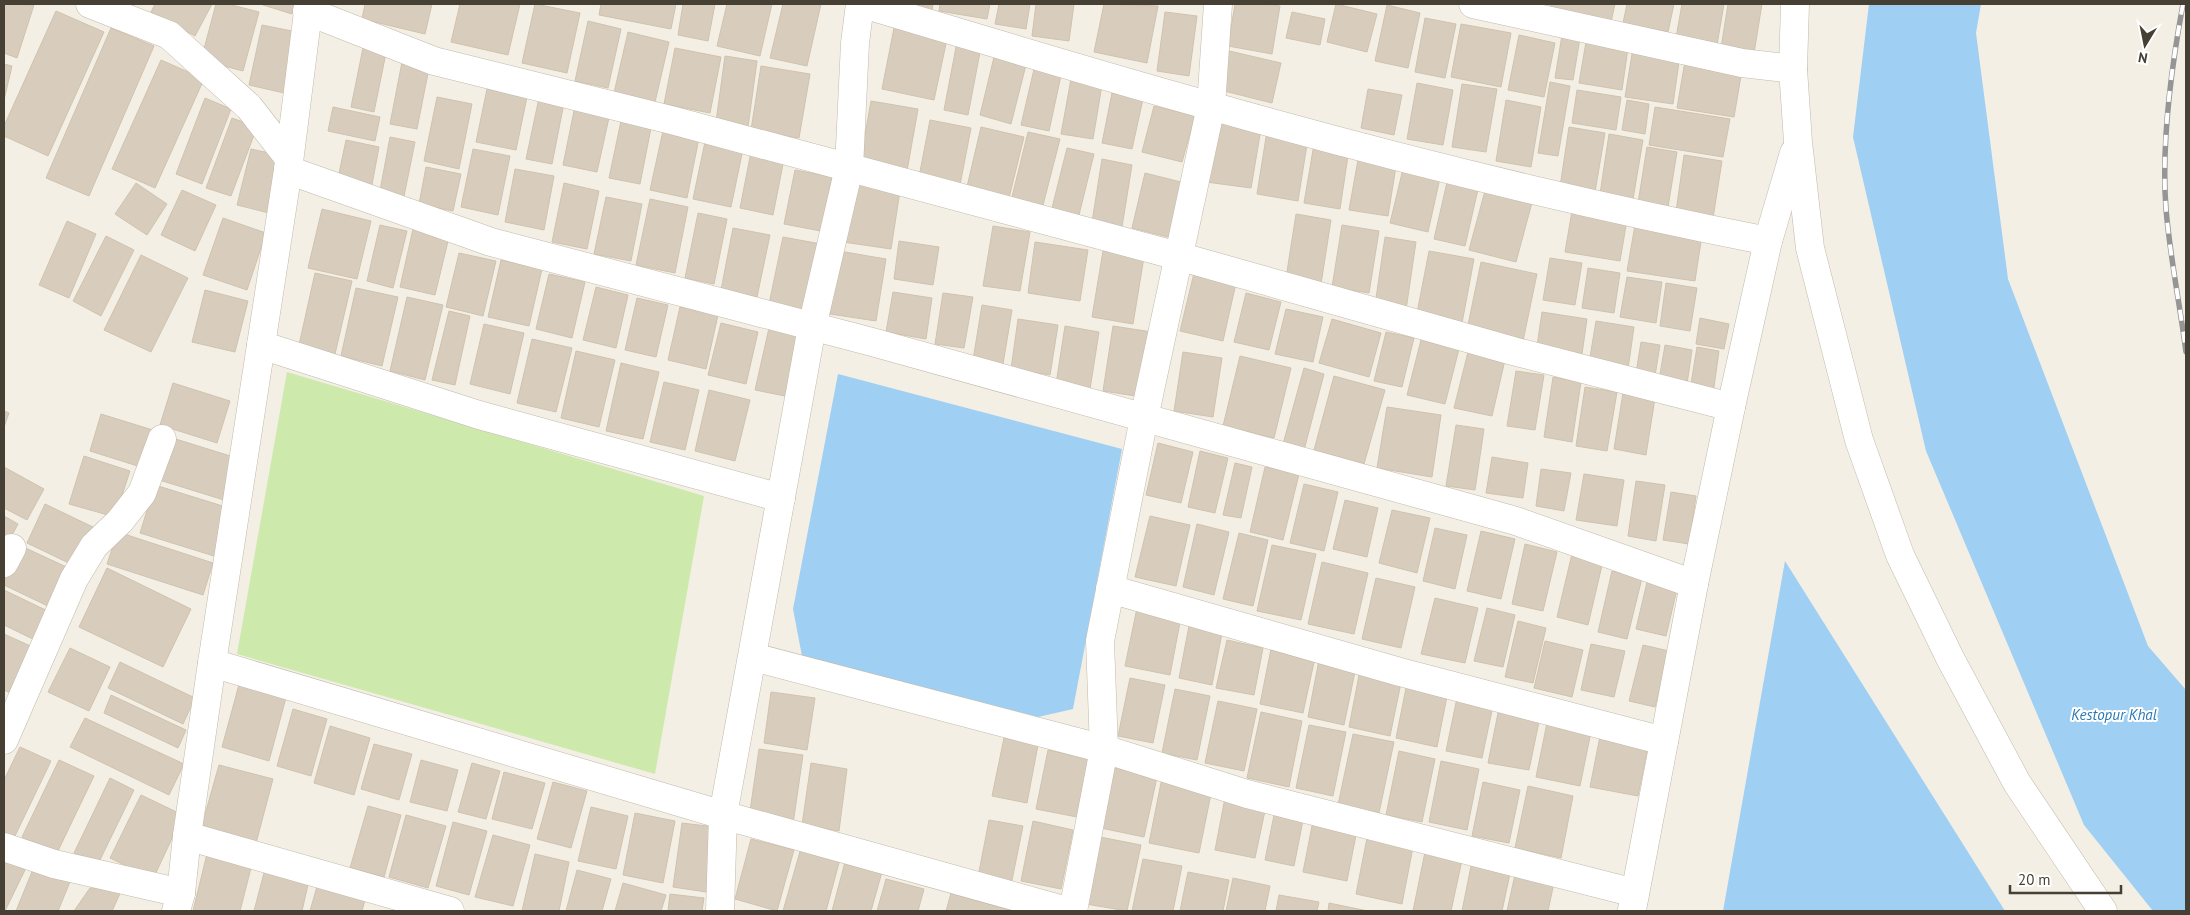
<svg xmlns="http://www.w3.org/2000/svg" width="2190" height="915" viewBox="0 0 2190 915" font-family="'PT Sans',sans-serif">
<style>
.green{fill:#cde9ac}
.water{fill:#9fcff2}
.building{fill:#d8cdbd;stroke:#d0c2ad}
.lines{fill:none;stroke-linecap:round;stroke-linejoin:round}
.minor-casing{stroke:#c2b9aa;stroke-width:29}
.minor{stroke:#fff;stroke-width:28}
.rail-casing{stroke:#959595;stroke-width:5.5}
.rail{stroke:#fff;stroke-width:4;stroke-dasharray:11;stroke-linecap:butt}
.labels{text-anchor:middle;stroke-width:4;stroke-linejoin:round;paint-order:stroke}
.water-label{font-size:15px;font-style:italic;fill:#2b79b4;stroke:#fff}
</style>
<rect width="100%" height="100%" fill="#f3efe5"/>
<polygon class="green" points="287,372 704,496 655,774 237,654"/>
<g class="water">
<polygon points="1869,4 1981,4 1976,33 2008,279 2148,646 2186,690 2186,911 2153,911 2084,825 1926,451 1853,137"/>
<polygon points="838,374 1122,449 1073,709 1038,717 802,656 793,609"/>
<polygon points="1785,561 2005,911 1723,911"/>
</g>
<g class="building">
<polygon points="4,4 34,5 17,58 4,53"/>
<polygon points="155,4 212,4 195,36 151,12"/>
<polygon points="216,4 228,4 259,12 243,71 201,60"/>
<polygon points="260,4 295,4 292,14"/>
<polygon points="365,4 432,4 425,34 362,19"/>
<polygon points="460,4 520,4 508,55 451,42"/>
<polygon points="535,4 580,13 567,73 522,63"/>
<polygon points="601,4 676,4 671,29 599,15"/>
<polygon points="683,4 715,4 708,41 678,35"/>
<polygon points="727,4 772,4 760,56 717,46"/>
<polygon points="783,4 821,4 807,66 770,58"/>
<polygon points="897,4 933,4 932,11"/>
<polygon points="940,4 990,4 987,19 939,11"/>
<polygon points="999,4 1030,4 1026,29 995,24"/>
<polygon points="1036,4 1074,4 1069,41 1032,36"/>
<polygon points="1104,4 1158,6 1147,63 1094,52"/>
<polygon points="1235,4 1262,4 1280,6 1272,54 1228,46"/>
<polygon points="1336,4 1377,14 1367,52 1327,42"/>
<polygon points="1551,4 1615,4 1611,22 1550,8"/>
<polygon points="1627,4 1674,4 1668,32 1623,23"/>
<polygon points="1682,4 1724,4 1717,45 1676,38"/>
<polygon points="1728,4 1762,4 1754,53 1721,48"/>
<polygon points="1387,5 1420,13 1408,68 1375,61"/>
<polygon points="56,11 104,32 48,156 4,136 4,126"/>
<polygon points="1165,12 1197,16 1189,76 1157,71"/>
<polygon points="1292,12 1325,19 1320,45 1286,38"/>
<polygon points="1425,18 1456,24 1445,78 1415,72"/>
<polygon points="588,21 621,29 608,88 575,81"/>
<polygon points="1461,24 1511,33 1501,87 1451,77"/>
<polygon points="262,25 297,32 284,93 249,85"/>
<polygon points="111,28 154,46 89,196 46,178"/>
<polygon points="894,28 947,39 934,100 882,89"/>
<polygon points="628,32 669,42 655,102 614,93"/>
<polygon points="1519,35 1555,43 1544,97 1508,90"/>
<polygon points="1562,35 1580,38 1573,80 1555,78"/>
<polygon points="957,42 981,47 968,115 944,110"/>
<polygon points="1586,42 1628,48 1622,90 1579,83"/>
<polygon points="363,48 386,53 374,112 351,107"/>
<polygon points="675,48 721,57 710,113 664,104"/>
<polygon points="1633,48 1680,55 1673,104 1625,97"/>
<polygon points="1225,50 1281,63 1272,103 1216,89"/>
<polygon points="995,53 1027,61 1011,124 980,115"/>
<polygon points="725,56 757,61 748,127 716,122"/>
<polygon points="161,60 204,79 155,188 112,169"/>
<polygon points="1685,61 1742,70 1734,117 1677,108"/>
<polygon points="402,62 429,68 417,129 390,124"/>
<polygon points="4,64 12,66 4,100"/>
<polygon points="1035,65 1062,71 1049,131 1021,125"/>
<polygon points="761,66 810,74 799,138 751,130"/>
<polygon points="1071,79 1102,85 1093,139 1061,134"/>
<polygon points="1550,82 1570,86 1558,156 1538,153"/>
<polygon points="1417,83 1453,90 1443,145 1407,139"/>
<polygon points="1462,84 1497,89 1486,152 1452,147"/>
<polygon points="487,89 527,97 516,150 476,142"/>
<polygon points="1368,89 1402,95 1394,135 1361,128"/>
<polygon points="1577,90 1621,97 1616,130 1572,123"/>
<polygon points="1112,93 1143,99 1132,149 1102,143"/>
<polygon points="437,97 472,104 459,169 424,161"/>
<polygon points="205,98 231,109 202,184 176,174"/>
<polygon points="539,98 564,103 552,164 526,159"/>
<polygon points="1506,100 1541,107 1531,167 1496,161"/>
<polygon points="1627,100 1649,104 1645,134 1622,130"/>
<polygon points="871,101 918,109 907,171 860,163"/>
<polygon points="575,106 610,113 597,172 563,165"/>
<polygon points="1154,106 1195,116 1182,162 1142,152"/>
<polygon points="333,107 380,117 375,141 328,131"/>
<polygon points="1655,107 1730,119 1723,157 1649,145"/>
<polygon points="1217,117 1262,123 1251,188 1206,182"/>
<polygon points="232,118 257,127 231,196 206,188"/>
<polygon points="930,120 971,128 959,190 918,182"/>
<polygon points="621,121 651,128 640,184 609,178"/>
<polygon points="981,127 1024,137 1008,202 966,191"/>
<polygon points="1569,127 1605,133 1595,192 1560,187"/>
<polygon points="663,131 699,138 687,198 650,190"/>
<polygon points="1267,131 1308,138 1298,201 1257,194"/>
<polygon points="1028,132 1060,139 1042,209 1011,201"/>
<polygon points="1609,134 1643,140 1633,199 1600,194"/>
<polygon points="390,137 415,142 403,201 379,196"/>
<polygon points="346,140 379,147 371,190 337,183"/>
<polygon points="705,142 743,149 731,207 693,199"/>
<polygon points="1314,144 1349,149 1340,209 1304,203"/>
<polygon points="1647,147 1677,152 1668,207 1638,203"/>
<polygon points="1067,148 1094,154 1078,219 1051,212"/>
<polygon points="251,149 283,156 269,213 237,205"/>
<polygon points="473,149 510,156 498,215 461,207"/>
<polygon points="751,152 784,159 773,215 740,208"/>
<polygon points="1359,154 1397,160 1388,216 1349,210"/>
<polygon points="1684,155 1722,161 1713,218 1676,212"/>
<polygon points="1102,159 1132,165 1122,227 1092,222"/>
<polygon points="426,167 461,174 453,211 419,204"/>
<polygon points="515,169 554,176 544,230 505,222"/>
<polygon points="1403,169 1440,178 1428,232 1390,223"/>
<polygon points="795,170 832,177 821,231 784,224"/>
<polygon points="1145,173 1185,183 1172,238 1132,228"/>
<polygon points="1448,178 1479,185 1465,246 1434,239"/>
<polygon points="136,183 167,204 147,235 115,214"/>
<polygon points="564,183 599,191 587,249 552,242"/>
<polygon points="852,183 900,191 891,249 843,242"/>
<polygon points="1486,187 1533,199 1516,262 1469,250"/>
<polygon points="182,190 216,205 195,251 161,235"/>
<polygon points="606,197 642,204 631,261 594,254"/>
<polygon points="650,199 688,207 675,273 636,265"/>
<polygon points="322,209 371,221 357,279 308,268"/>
<polygon points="1572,211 1627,220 1620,261 1565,252"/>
<polygon points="698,213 727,219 714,284 685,278"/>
<polygon points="1296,214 1331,220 1321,284 1286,278"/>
<polygon points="223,218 266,233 247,290 203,275"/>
<polygon points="67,221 96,234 69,298 39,285"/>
<polygon points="380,225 407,231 393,288 367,281"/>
<polygon points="1342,225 1379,231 1369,293 1332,287"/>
<polygon points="1635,225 1702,235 1695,281 1627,271"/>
<polygon points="993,226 1030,232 1020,291 983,286"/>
<polygon points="733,228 770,235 757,297 721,290"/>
<polygon points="413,229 449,237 435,295 400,287"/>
<polygon points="106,236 134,250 101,316 73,301"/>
<polygon points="783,237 821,244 807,311 769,304"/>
<polygon points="1385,237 1416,242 1406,310 1375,305"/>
<polygon points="899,241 939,247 933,285 894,279"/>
<polygon points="1035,242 1088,250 1080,301 1028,293"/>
<polygon points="839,251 886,259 876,321 830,314"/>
<polygon points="1103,251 1144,257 1133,324 1092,317"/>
<polygon points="1429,251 1474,259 1462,323 1417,313"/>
<polygon points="459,253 496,261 483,316 446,307"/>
<polygon points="141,255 188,278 151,352 104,330"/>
<polygon points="1550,258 1582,263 1575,305 1543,300"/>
<polygon points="501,260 542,269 529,326 488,317"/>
<polygon points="1481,262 1537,274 1523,341 1467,330"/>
<polygon points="1588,268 1620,273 1614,313 1582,308"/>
<polygon points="315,273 352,281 335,354 299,345"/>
<polygon points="1194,273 1236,283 1223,341 1180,331"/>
<polygon points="549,274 585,282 572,338 536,329"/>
<polygon points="1627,277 1662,282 1656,323 1620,317"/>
<polygon points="1666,283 1697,288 1690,331 1660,326"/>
<polygon points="596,287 628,295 616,348 583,340"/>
<polygon points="356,288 398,297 382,366 341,356"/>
<polygon points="205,290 248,301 235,352 192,342"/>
<polygon points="893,292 932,298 926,339 886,332"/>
<polygon points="943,293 973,297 964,348 935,344"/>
<polygon points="1246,293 1281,302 1269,350 1234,342"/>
<polygon points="407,297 443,305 425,380 390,371"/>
<polygon points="637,298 668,305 656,357 625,350"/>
<polygon points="982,305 1012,310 1003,364 973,360"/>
<polygon points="680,307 718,315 706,369 668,360"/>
<polygon points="1286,309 1323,317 1313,362 1275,354"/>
<polygon points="449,311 470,316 455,385 432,380"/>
<polygon points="1542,312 1587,319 1582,354 1537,346"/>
<polygon points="1700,318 1729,324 1724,349 1696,344"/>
<polygon points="1018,319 1058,325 1050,375 1011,369"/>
<polygon points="1332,319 1381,333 1369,377 1319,363"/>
<polygon points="1596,321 1634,327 1628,369 1589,363"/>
<polygon points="721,323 758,332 746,384 708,375"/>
<polygon points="484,324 524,333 510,394 470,384"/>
<polygon points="1065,326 1099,332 1090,389 1056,384"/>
<polygon points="1113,326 1152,332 1142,397 1103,391"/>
<polygon points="769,328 799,335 785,396 755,390"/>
<polygon points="1386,332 1414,338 1402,387 1374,381"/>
<polygon points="532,339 572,348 556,412 517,403"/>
<polygon points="1421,340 1459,349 1445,404 1407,395"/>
<polygon points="1641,342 1660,345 1655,376 1636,373"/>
<polygon points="1665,345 1692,350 1687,384 1659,380"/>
<polygon points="1697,347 1719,351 1713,394 1690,390"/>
<polygon points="576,351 615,360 599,427 561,418"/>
<polygon points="1183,352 1222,358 1213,417 1174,411"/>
<polygon points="1468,352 1505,360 1492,416 1454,408"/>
<polygon points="1240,356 1291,368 1274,438 1223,426"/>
<polygon points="621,363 659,372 643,439 606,431"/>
<polygon points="1304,368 1324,374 1304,450 1283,444"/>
<polygon points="1516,371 1544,375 1535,430 1507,426"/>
<polygon points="1334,376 1385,390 1364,464 1314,450"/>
<polygon points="1553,377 1581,382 1572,442 1544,437"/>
<polygon points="664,382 699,390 685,450 650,442"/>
<polygon points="173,383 230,401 217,443 160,425"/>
<polygon points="1585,387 1617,392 1607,451 1576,446"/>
<polygon points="709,390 750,400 735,461 695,451"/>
<polygon points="1623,393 1655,398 1646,455 1614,449"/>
<polygon points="1387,407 1441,415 1432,477 1377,468"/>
<polygon points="4,411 9,413 4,427"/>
<polygon points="101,414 156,431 144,468 90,451"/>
<polygon points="1456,425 1484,429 1475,490 1446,486"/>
<polygon points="166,436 240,459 227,501 153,478"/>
<polygon points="1158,443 1193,452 1181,503 1146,495"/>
<polygon points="1200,451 1228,458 1215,513 1188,507"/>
<polygon points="84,456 130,471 115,517 69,504"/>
<polygon points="1492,457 1528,463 1523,498 1486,493"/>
<polygon points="1235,463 1252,467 1241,518 1223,515"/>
<polygon points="4,467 44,489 27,520 4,508"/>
<polygon points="1265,467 1299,474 1283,540 1250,532"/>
<polygon points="1541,469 1571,473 1564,511 1536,506"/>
<polygon points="1584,474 1624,480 1617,526 1576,520"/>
<polygon points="1636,481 1665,485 1656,541 1628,536"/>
<polygon points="1304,484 1338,492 1324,551 1290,543"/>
<polygon points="155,485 229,508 214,556 140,533"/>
<polygon points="1671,492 1696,496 1689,544 1663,540"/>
<polygon points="1345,500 1378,508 1367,557 1333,549"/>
<polygon points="45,504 93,527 75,566 27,543"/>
<polygon points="1392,510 1430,518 1417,573 1379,563"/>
<polygon points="4,516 18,524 4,550"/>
<polygon points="1150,516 1190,525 1176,586 1135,577"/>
<polygon points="1197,524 1229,532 1214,595 1183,587"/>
<polygon points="1435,528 1467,535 1455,589 1423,581"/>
<polygon points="1481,531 1515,539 1501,599 1467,591"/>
<polygon points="118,532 213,563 203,595 107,564"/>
<polygon points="1239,533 1268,540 1253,606 1223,599"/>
<polygon points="1525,544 1557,552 1543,611 1512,604"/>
<polygon points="19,545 73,570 54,609 4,585 4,577"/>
<polygon points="1272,545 1316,554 1301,620 1257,611"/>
<polygon points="1572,554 1603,561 1588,625 1557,617"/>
<polygon points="1322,562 1368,573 1354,634 1308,624"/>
<polygon points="107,568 191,609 163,667 79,627"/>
<polygon points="1612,571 1642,578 1627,639 1598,632"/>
<polygon points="1376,578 1415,587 1401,648 1362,639"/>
<polygon points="1648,578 1678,585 1666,636 1636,629"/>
<polygon points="4,590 56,615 43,644 4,625"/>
<polygon points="1435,598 1478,608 1465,663 1421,654"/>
<polygon points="1137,608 1181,617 1170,675 1125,666"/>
<polygon points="1487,608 1515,615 1503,667 1474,661"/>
<polygon points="1518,621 1546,628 1533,683 1505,677"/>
<polygon points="1189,626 1222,633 1212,685 1179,678"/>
<polygon points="4,634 37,649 15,695 4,690"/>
<polygon points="1227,640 1263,648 1254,695 1216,688"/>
<polygon points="1545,641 1583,650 1572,697 1534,688"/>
<polygon points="1272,644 1316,653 1303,713 1260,704"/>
<polygon points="1591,644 1625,651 1614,697 1581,690"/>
<polygon points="1643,645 1669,651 1655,707 1629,701"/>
<polygon points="70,648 110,667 89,711 48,692"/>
<polygon points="1320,655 1357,662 1344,725 1308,717"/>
<polygon points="120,662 195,698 183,724 108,688"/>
<polygon points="1360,670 1402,678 1390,736 1349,727"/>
<polygon points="1130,678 1165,685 1153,743 1118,736"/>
<polygon points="1408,678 1449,686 1437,747 1396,738"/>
<polygon points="240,681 287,694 269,761 222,747"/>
<polygon points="1175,689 1210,696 1197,760 1162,753"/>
<polygon points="771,692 815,698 807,750 764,743"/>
<polygon points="1458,693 1494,701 1482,758 1446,751"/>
<polygon points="111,695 186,730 178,748 104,713"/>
<polygon points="1218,701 1257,709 1244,771 1205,763"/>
<polygon points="1499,708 1540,717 1529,770 1488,763"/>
<polygon points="293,709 327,719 311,776 277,766"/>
<polygon points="1261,712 1302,721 1289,787 1247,778"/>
<polygon points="85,718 184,764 169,795 70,747"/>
<polygon points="1548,718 1592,727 1580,786 1536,777"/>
<polygon points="1309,725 1346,732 1333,796 1296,788"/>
<polygon points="330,726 370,738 354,795 314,783"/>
<polygon points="1601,731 1649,741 1638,796 1590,787"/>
<polygon points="1353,734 1394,742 1379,813 1338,805"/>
<polygon points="1004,738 1038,745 1027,803 992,796"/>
<polygon points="374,744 412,754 399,800 361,789"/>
<polygon points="20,747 51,761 14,838 4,833 4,780"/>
<polygon points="759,749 803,755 793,824 749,818"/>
<polygon points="1048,750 1088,759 1077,817 1036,809"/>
<polygon points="1399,751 1435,759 1422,822 1386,815"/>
<polygon points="59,760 94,776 57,853 22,837"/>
<polygon points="421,760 458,770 447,811 410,802"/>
<polygon points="1441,761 1479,769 1467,830 1429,822"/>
<polygon points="472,763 500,771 486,819 458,812"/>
<polygon points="811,763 847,769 839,831 802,825"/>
<polygon points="219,765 273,779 255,847 200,832"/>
<polygon points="1109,767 1157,777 1144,837 1096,827"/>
<polygon points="504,772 545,783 532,829 492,819"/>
<polygon points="110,778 134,790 98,864 74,853"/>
<polygon points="1162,778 1212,789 1199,853 1149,843"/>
<polygon points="553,782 587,791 571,848 537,839"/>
<polygon points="1483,782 1520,790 1509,843 1472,836"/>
<polygon points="1528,786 1573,796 1561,858 1515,848"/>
<polygon points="141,795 183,815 153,879 110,858"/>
<polygon points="1225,798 1266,806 1255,858 1215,850"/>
<polygon points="368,806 401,815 384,877 350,868"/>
<polygon points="591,807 628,816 616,869 578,861"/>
<polygon points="1275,810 1304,815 1294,866 1265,860"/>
<polygon points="635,813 675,821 663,883 623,875"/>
<polygon points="406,815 446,826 428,888 389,877"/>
<polygon points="989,820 1023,826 1011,885 978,877"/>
<polygon points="1033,821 1073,830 1061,889 1021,881"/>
<polygon points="1313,821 1357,830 1347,881 1303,872"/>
<polygon points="453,822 487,831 469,895 436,886"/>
<polygon points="682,823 715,827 706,892 673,887"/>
<polygon points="1368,833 1414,842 1402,904 1356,894"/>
<polygon points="493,835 530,845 513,906 475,897"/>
<polygon points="1100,837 1141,845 1127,911 1086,904"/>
<polygon points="751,839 794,850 777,911 735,899"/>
<polygon points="801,848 840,859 826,911 783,911"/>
<polygon points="1425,852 1462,860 1451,911 1413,911"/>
<polygon points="207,854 252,864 240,911 193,911"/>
<polygon points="535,854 569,862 559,911 522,911"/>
<polygon points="1143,859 1182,866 1173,911 1132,911"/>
<polygon points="4,860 25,870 5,911 4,911"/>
<polygon points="1472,861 1511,869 1502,911 1462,911"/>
<polygon points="36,862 72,877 58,911 16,911"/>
<polygon points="845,862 882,872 871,911 832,911"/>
<polygon points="265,869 309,880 302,911 254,911"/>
<polygon points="577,870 611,879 602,911 566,911"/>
<polygon points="1516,870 1555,878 1548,911 1507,911"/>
<polygon points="1188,872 1229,880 1223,911 1180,911"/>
<polygon points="1233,878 1270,886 1265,911 1226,911"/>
<polygon points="886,879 924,889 918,911 877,911"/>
<polygon points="318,883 366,896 362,911 310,911"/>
<polygon points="623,883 666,895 661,911 615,911"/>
<polygon points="123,887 112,911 74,911 90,888"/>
<polygon points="951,893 1007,909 1007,911 946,911"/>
<polygon points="670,894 704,898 702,911 668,911"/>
<polygon points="1279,895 1319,902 1317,911 1276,911"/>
<polygon points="1329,903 1368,911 1328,911"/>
</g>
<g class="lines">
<defs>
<g id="minor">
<polyline points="90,4 169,35 249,107 288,157"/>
<path d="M863,4C979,38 1094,74 1211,106C1394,158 1581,204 1768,241"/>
<polyline points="1473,4 1742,63 1793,69"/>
<polyline points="1795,4 1793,69 1798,142 1810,248 1859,440 1900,555 1950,658 2017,783 2103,911"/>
<polyline points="307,11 434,61 675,121 1178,256 1513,351 1731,407"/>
<polyline points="288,170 491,242 872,342 1516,521 1694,584"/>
<polyline points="261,345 479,415 781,498"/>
<polyline points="4,563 12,548"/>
<polyline points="1110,589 1400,672 1664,741"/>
<polyline points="753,657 1104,749 1247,794 1635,893"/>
<polyline points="212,663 723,815 812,327 849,168 855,43 860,4"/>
<polyline points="4,740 74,579 94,546 120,521 142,493 162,439"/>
<polyline points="187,836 450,911"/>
<polyline points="4,847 54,864 181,893"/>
<polyline points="1632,910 1694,584 1731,407 1768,241 1794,153"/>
<polyline points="176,911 181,893 187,836 212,663 288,170 309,4"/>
<polyline points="720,911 723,815 1067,911"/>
<polyline points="1073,911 1104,749 1100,641 1144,418 1211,106 1218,4"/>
</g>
</defs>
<use href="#minor" class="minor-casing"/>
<use href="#minor" class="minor"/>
<defs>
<path id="rail" d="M2183,4C2171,69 2161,143 2166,209C2170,257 2180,305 2186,352"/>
</defs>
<use href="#rail" class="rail-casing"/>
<use href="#rail" class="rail"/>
</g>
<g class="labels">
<g class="water-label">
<text x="2114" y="720">Kestopur Khal</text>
</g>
</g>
<rect width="2190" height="915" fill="none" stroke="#453f34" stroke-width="10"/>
<g transform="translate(2145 45) rotate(190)" stroke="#ffffff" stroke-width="4" paint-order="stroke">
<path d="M0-4L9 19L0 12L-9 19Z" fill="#453f34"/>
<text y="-8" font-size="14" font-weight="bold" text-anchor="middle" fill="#453f34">N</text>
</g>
<path d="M2010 885v8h111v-8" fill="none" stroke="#453f34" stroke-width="2.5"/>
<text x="2018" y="885" font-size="15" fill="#453f34" stroke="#ffffff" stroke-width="4" paint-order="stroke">20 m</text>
</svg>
